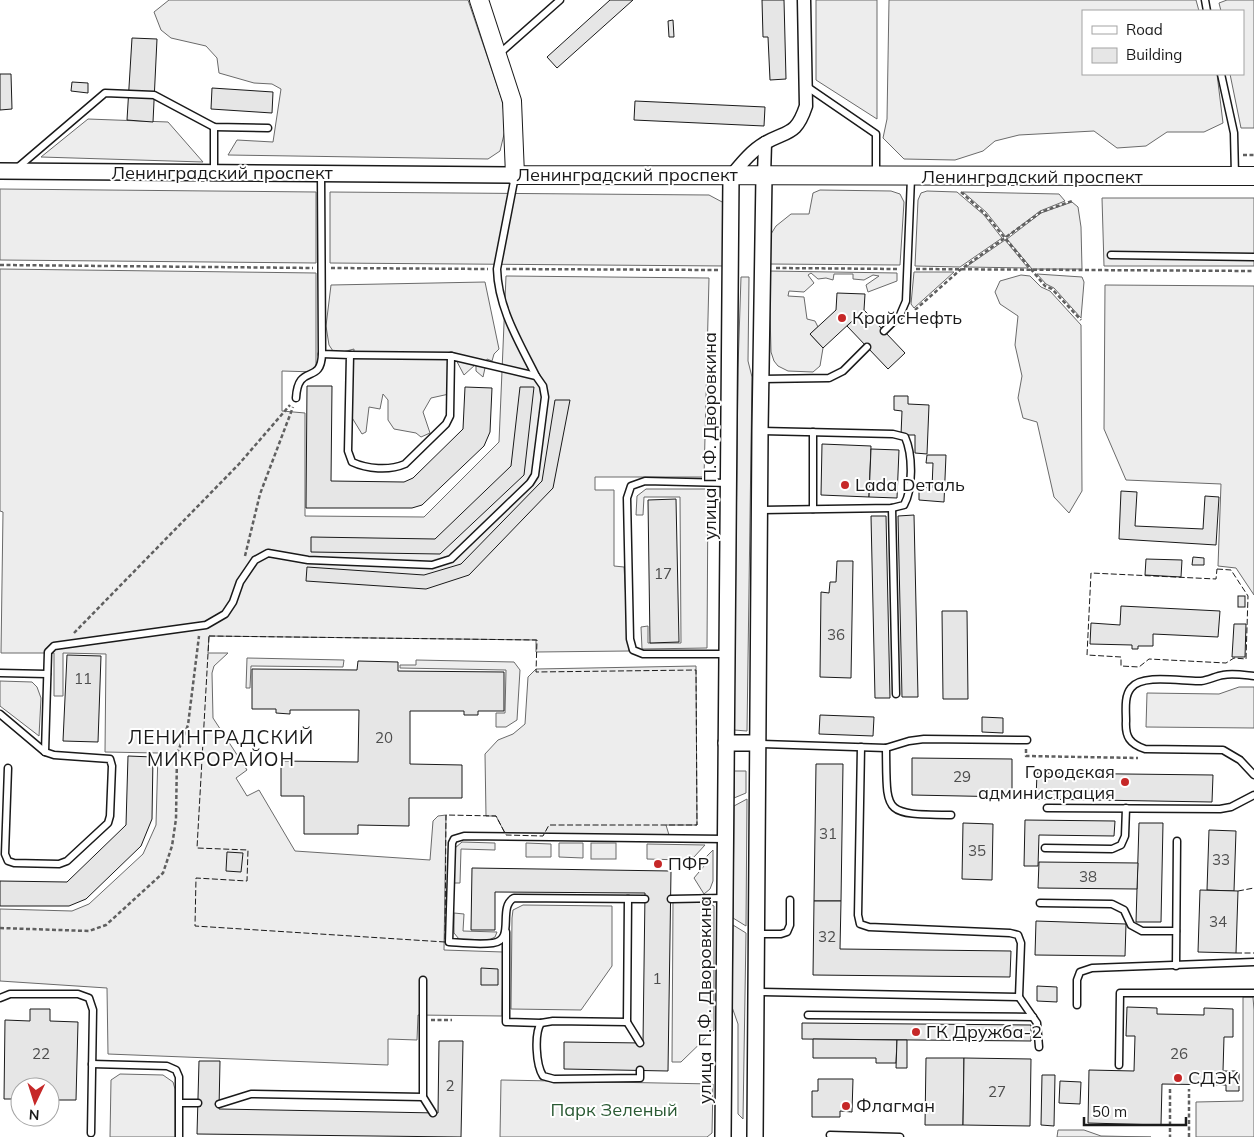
<svg xmlns="http://www.w3.org/2000/svg" width="1254" height="1137" viewBox="0 0 1254 1137" font-family="Mulish,sans-serif">
<style>
.built{fill:#ededed;stroke:#6a6a6a}
.building{fill:#e6e6e6;stroke:#1a1a1a}
.lines{fill:none;stroke-linecap:round;stroke-linejoin:round}
.service-casing{stroke:#1a1a1a;stroke-width:9}
.minor-casing{stroke:#1a1a1a;stroke-width:15}
.tertiary-casing{stroke:#1a1a1a;stroke-width:18}
.secondary-casing{stroke:#1a1a1a;stroke-width:20}
.path{stroke:#5f5f5f;stroke-width:2.5;stroke-dasharray:4 2.5;stroke-linecap:butt}
.service{stroke:#fff;stroke-width:6}
.minor{stroke:#fff;stroke-width:12}
.tertiary{stroke:#fff;stroke-width:15}
.secondary{stroke:#fff;stroke-width:18}
.fence{stroke:#1a1a1a;stroke-width:1;stroke-dasharray:6 2.5;stroke-linecap:butt}
.poi-dot{fill:#c62828;stroke:#fff;stroke-width:2}
.labels{text-anchor:middle;stroke-width:4;stroke-linejoin:round;paint-order:stroke}
.number-label{font-size:15px;fill:#4d4d4d}
.street-label{font-size:18px;fill:#1a1a1a;stroke:#fff}
.poi-label{font-size:18px;fill:#1a1a1a;stroke:#fff;text-anchor:start}
.park-label{font-size:18px;fill:#2b5a34;stroke:#fff}
.neighbourhood-label{font-size:19px;letter-spacing:1px;fill:#1a1a1a;stroke:#fff}
</style>
<rect width="100%" height="100%" fill="#fff"/>
<g class="built">
<polygon points="169,0 468,0 502,100 506,126 500,151 488,159 228,155 237,140 273,142 281,89 272,84 254,83 219,73 217,58 206,46 171,38 161,30 154,12"/>
<polygon points="816,0 877,0 877,119 816,80"/>
<polygon points="889,0 1196,0 1199,11 1083,11 1083,74 1217,74 1223,123 1204,132 1167,132 1146,146 1117,148 1094,131 1019,135 995,141 983,151 955,160 904,159 883,138 887,119"/>
<polygon points="1227,0 1254,0 1254,128 1241,128 1230,74 1243,74 1243,11 1221,11 1219,3"/>
<polygon points="88,119 168,122 203,162 41,157"/>
<polygon points="0,189 316,192 316,263 0,260"/>
<polygon points="820,190 891,191 900,194 904,202 900,265 769,264 771,234 776,226 791,214 809,214 813,193"/>
<polygon points="927,191 957,192 984,215 1002,238 960,267 915,266 918,200 921,193"/>
<polygon points="330,192 709,195 724,203 727,266 330,263"/>
<polygon points="963,192 1059,194 1065,201 1040,211 1006,237 986,212"/>
<polygon points="1102,198 1254,198 1254,266 1104,266"/>
<polygon points="1072,202 1078,207 1081,227 1082,269 1032,269 1007,239 1041,213"/>
<polygon points="1005,240 1028,268 966,267"/>
<polygon points="0,269 316,273 316,372 282,371 282,411 305,413 305,516 424,517 499,442 506,276 709,278 704,477 595,477 595,490 614,490 614,566 624,567 629,651 536,652 536,640 209,636 208,653 228,653 214,666 212,673 213,718 247,770 236,778 247,796 259,790 295,851 430,860 433,821 438,816 446,815 444,950 503,952 502,1016 418,1015 417,1040 388,1039 388,1065 108,1054 107,988 0,981 0,909 72,911 89,904 143,854 156,825 158,753 105,752 106,654 63,653 63,696 54,696 54,653 1,653 3,512 0,511"/>
<polygon points="769,271 897,273 897,281 868,292 866,285 879,276 873,275 864,280 853,279 853,274 834,274 833,280 826,278 818,279 811,273 808,275 814,283 804,292 789,291 788,296 804,297 807,319 815,321 818,327 810,334 823,348 820,366 813,372 788,371 778,366 774,361 771,352"/>
<polygon points="914,272 954,272 914,308 911,304"/>
<polygon points="1037,274 1082,277 1084,282 1081,318 1054,288 1046,284"/>
<polygon points="1021,275 1030,276 1041,287 1050,291 1081,325 1082,491 1069,513 1054,497 1037,422 1023,418 1018,398 1022,376 1015,345 1018,316 1000,304 995,292 1000,281"/>
<polygon points="741,277 749,277 748,361 752,377 747,731 734,730 738,368"/>
<polygon points="485,282 499,349 494,354 492,361 487,359 483,377 476,371 476,364 464,375 454,356 449,394 431,398 423,412 430,433 421,437 416,433 394,429 388,420 388,400 383,394 380,409 369,407 366,432 362,434 351,416 354,349 335,354 329,345 326,326 331,285"/>
<polygon points="1105,285 1254,286 1254,595 1236,568 1218,566 1221,484 1126,480 1104,429"/>
<polygon points="646,489 708,489 707,648 642,649 641,627 648,626 648,643 681,643 680,497 644,497 643,515 636,515 637,496"/>
<polygon points="247,658 344,660 343,667 251,666 250,688 246,688"/>
<polygon points="416,660 514,662 520,670 517,720 506,727 496,727 496,713 505,713 506,670 400,668 400,665 416,665"/>
<polygon points="696,666 697,825 666,825 669,835 506,835 496,816 486,816 485,754 498,740 513,734 525,724 528,677 536,669"/>
<polygon points="0,681 32,682 37,687 41,698 39,736 0,706"/>
<polygon points="1239,687 1254,687 1254,728 1146,727 1147,693 1219,694"/>
<polygon points="734,771 746,771 746,793 734,798"/>
<polygon points="747,799 746,926 733,918 734,806"/>
<polygon points="462,842 495,843 495,850 461,849 460,883 454,883 455,848"/>
<polygon points="526,843 551,844 551,857 526,857"/>
<polygon points="559,843 583,843 583,858 559,857"/>
<rect x="591" y="843" width="25" height="16"/>
<polygon points="647,844 705,845 694,857 682,860 647,859"/>
<polygon points="713,850 713,881 710,889 704,894 694,878 704,866 705,858"/>
<polygon points="673,902 707,902 714,906 714,1030 681,1062 672,1062"/>
<polygon points="523,905 612,906 612,966 581,1010 511,1009 512,918 513,910"/>
<polygon points="454,913 464,914 463,931 497,932 495,937 489,940 459,939 454,933"/>
<polygon points="733,925 746,933 743,1119 738,1114 738,1024 732,1007"/>
<polygon points="1243,997 1253,997 1254,1010 1254,1137 1196,1137 1196,1102 1243,1101"/>
<polygon points="120,1074 163,1075 173,1082 175,1089 175,1137 110,1137 111,1080"/>
<polygon points="501,1080 713,1084 712,1133 707,1137 500,1137"/>
<polygon points="1058,1130 1084,1130 1101,1136 1151,1137 1057,1137"/>
</g>
<g class="building">
<polygon points="610,0 633,0 557,68 547,57"/>
<polygon points="762,0 784,0 786,79 770,80 768,37 763,37"/>
<polygon points="673,20 674,37 669,37 668,21"/>
<polygon points="132,38 157,39 153,122 127,120"/>
<polygon points="0,74 11,74 12,109 0,110"/>
<polygon points="72,82 88,83 88,93 71,91"/>
<polygon points="212,88 273,92 272,113 211,109"/>
<polygon points="635,101 765,107 764,126 634,120"/>
<polygon points="837,293 865,294 864,310 823,348 810,334 836,310"/>
<polygon points="864,310 905,353 888,369 847,326"/>
<polygon points="307,386 332,386 331,481 404,482 413,478 463,429 465,387 492,388 490,432 484,446 422,505 412,508 306,508"/>
<polygon points="520,387 534,387 524,475 440,554 311,552 311,537 435,539 511,466"/>
<polygon points="894,396 908,396 908,404 929,405 927,454 915,453 915,435 901,435 902,411 894,410"/>
<polygon points="555,400 570,400 553,488 469,575 426,589 306,581 307,567 424,575 461,564 542,481"/>
<polygon points="822,444 871,446 869,497 821,495"/>
<polygon points="871,449 899,450 897,498 869,497"/>
<polygon points="927,455 946,455 944,502 919,500 919,487 932,488 933,463 926,463"/>
<polygon points="1121,491 1137,492 1135,526 1203,529 1205,496 1219,497 1216,545 1119,539"/>
<polygon points="676,499 679,642 650,643 648,500"/>
<polygon points="914,515 918,697 902,697 898,516"/>
<polygon points="871,516 886,516 890,698 875,698"/>
<polygon points="1193,557 1204,558 1204,565 1192,565"/>
<polygon points="1146,559 1182,560 1181,577 1145,575"/>
<polygon points="837,561 853,561 851,678 820,677 821,592 829,593 830,582 836,582"/>
<rect x="1238" y="596" width="7" height="11"/>
<polygon points="1121,606 1220,611 1218,637 1153,634 1153,646 1138,646 1138,649 1132,649 1132,645 1090,644 1091,623 1120,625"/>
<polygon points="942,611 967,611 968,699 943,699"/>
<polygon points="1234,624 1246,624 1245,657 1232,657"/>
<polygon points="67,655 101,656 98,742 63,741"/>
<polygon points="358,661 398,662 398,671 504,672 504,711 478,711 478,715 464,715 464,711 410,711 410,764 462,765 462,798 409,798 409,826 358,825 358,834 304,834 304,796 281,796 281,761 358,762 359,710 290,710 290,714 276,713 276,709 252,709 252,669 357,670"/>
<polygon points="820,715 874,717 873,736 819,734"/>
<polygon points="982,717 1003,718 1003,733 982,732"/>
<polygon points="128,756 153,757 152,819 141,846 86,899 69,906 0,906 0,881 67,882 126,825"/>
<polygon points="912,758 1012,759 1012,797 912,795"/>
<polygon points="816,764 843,764 841,901 814,901"/>
<polygon points="1037,773 1213,775 1212,802 1036,799"/>
<polygon points="1025,820 1115,821 1114,836 1039,835 1038,866 1024,866"/>
<polygon points="963,823 993,824 992,880 962,879"/>
<polygon points="1139,823 1163,823 1161,922 1136,922"/>
<polygon points="1209,830 1236,831 1234,891 1207,890"/>
<polygon points="227,852 243,853 241,872 226,871"/>
<polygon points="1039,862 1138,863 1137,889 1038,888"/>
<polygon points="472,868 671,871 668,1071 564,1069 564,1042 643,1043 645,893 495,892 495,930 471,930"/>
<polygon points="1200,890 1238,891 1236,953 1198,952"/>
<polygon points="814,901 841,901 840,949 1011,951 1010,977 813,975"/>
<polygon points="1036,921 1126,924 1125,956 1035,955"/>
<polygon points="481,968 498,969 498,985 481,985"/>
<polygon points="1037,986 1057,987 1057,1002 1037,1001"/>
<polygon points="1127,1007 1157,1008 1157,1014 1204,1015 1204,1008 1233,1009 1233,1037 1224,1037 1223,1071 1239,1071 1239,1091 1226,1091 1226,1085 1162,1084 1161,1125 1088,1123 1089,1070 1134,1071 1135,1036 1126,1036"/>
<polygon points="30,1009 50,1009 50,1021 78,1022 76,1100 50,1100 50,1087 20,1087 20,1099 4,1099 5,1020 30,1021"/>
<polygon points="802,1023 1031,1025 1031,1041 802,1039"/>
<polygon points="813,1039 897,1040 896,1063 876,1063 876,1058 813,1058"/>
<polygon points="897,1040 907,1040 907,1068 896,1068"/>
<polygon points="439,1041 463,1041 461,1137 197,1134 199,1061 220,1061 219,1109 438,1113"/>
<polygon points="926,1058 964,1058 963,1125 925,1125"/>
<polygon points="964,1058 1031,1059 1030,1126 963,1125"/>
<polygon points="1042,1075 1055,1075 1054,1126 1041,1125"/>
<polygon points="818,1079 853,1079 852,1112 840,1111 840,1117 812,1117 812,1091 818,1091"/>
<polygon points="1060,1081 1081,1082 1080,1104 1059,1103"/>
</g>
<g class="lines">
<defs>
<g id="service">
<polyline points="1205,0 1207,11"/>
<polyline points="499,54 560,0"/>
<polyline points="1221,74 1234,133 1235,175"/>
<polyline points="806,86 876,134 876,175"/>
<polyline points="16,169 105,93 154,95 214,127 268,128"/>
<polyline points="214,172 214,127"/>
<path d="M515,176L497,269C498,308 519,342 536,376"/>
<polyline points="1111,255 1254,257"/>
<polyline points="884,331 900,315 906,301 911,178"/>
<polyline points="350,355 451,356"/>
<polyline points="762,379 829,378 843,371 867,347"/>
<path d="M296,398C298,362 321,386 322,354"/>
<polyline points="892,508 896,694"/>
<polyline points="813,509 813,432"/>
<path d="M759,510L892,508L904,505C913,489 913,455 905,437L893,434L761,431"/>
<polyline points="727,654 643,654 633,650 630,639 627,498 631,486 645,481 728,483"/>
<polyline points="0,673 47,674"/>
<path d="M1254,676C1244,675 1233,673 1223,675C1216,676 1209,680 1201,681C1184,682 1142,673 1131,688C1124,696 1126,711 1126,721C1125,737 1130,744 1145,749L1223,750L1240,760L1254,775"/>
<polyline points="0,714 45,752 54,755 110,759 112,766 110,816 108,823 67,861 59,864 14,863 8,861 5,854 8,768"/>
<polyline points="759,744 886,748 909,741 924,739 1027,740"/>
<path d="M886,748C887,815 882,814 951,815"/>
<path d="M45,752L48,652L54,646L206,625L225,614L233,602L240,582L255,560L268,553L308,560L432,565L451,559L530,483L535,475L545,397L543,386L536,376L451,356L450,416L446,424L405,464C389,471 367,469 352,462L348,451L350,355L322,354L321,173"/>
<polyline points="1047,808 1220,809 1231,807 1254,795"/>
<polyline points="1045,848 1112,849 1121,845 1125,836 1126,808"/>
<path d="M628,899L627,1022L553,1021L541,1023C534,1034 536,1065 543,1076L554,1079L640,1078V1070"/>
<path d="M645,899L514,898C497,907 516,940 493,943C479,945 463,943 449,942L452,843L454,839L464,836L725,839"/>
<polyline points="671,899 724,898"/>
<polyline points="1040,903 1112,904 1124,910 1131,925 1142,931 1176,931"/>
<polyline points="506,932 506,1022 541,1023"/>
<polyline points="757,934 781,934 787,932 790,925 790,900"/>
<polyline points="1176,966 1177,841"/>
<polyline points="423,980 423,1097 433,1113"/>
<polyline points="756,992 1019,997 1021,943 1018,935 1010,933 869,927 860,924 858,915 861,747"/>
<polyline points="1019,997 1037,1023 1039,1047"/>
<polyline points="0,998 10,994 78,994 89,998 93,1010 91,1133"/>
<polyline points="1077,1005 1077,980 1080,972 1092,968 1254,962"/>
<polyline points="808,1015 1033,1017"/>
<polyline points="627,1022 640,1043"/>
<polyline points="92,1064 167,1066 176,1070 179,1077 179,1137"/>
<polyline points="1119,1065 1120,993 1254,993"/>
<polyline points="180,1103 198,1103"/>
<polyline points="219,1104 251,1094 423,1097"/>
<polyline points="830,1135 900,1137"/>
</g>
<g id="minor">
<path d="M731,176C741,164 751,151 765,143C788,130 796,136 806,106L804,0"/>
<polyline points="764,176 765,143"/>
</g>
<g id="tertiary">
<polyline points="0,171 515,175"/>
<polyline points="726,743 757,743"/>
<polyline points="723,1137 731,176"/>
<polyline points="755,1137 760,431 764,176"/>
</g>
<polyline id="secondary" points="479,0 512,101 515,175 1254,176"/>
</defs>
<use href="#service" class="service-casing"/>
<use href="#minor" class="minor-casing"/>
<use href="#tertiary" class="tertiary-casing"/>
<use href="#secondary" class="secondary-casing"/>
<g class="path">
<polyline points="1243,155 1254,155"/>
<polyline points="961,192 985,214 1045,286 1052,289 1081,320"/>
<polyline points="0,265 313,268"/>
<polyline points="331,268 488,269"/>
<polyline points="776,268 898,269"/>
<polyline points="506,269 718,270"/>
<polyline points="916,269 1254,271"/>
<polyline points="915,310 960,270 1041,212 1072,201"/>
<polyline points="245,556 260,494 293,407"/>
<polyline points="74,633 239,464 290,405"/>
<polyline points="1026,749 1026,756 1138,758"/>
<polyline points="0,928 89,931 106,925 163,873 172,846 176,819 177,754 188,725 199,636"/>
<polyline points="431,1020 452,1020"/>
<polyline points="1170,1089 1170,1137"/>
<polyline points="1189,1137 1189,1089"/>
</g>
<use href="#service" class="service"/>
<use href="#minor" class="minor"/>
<use href="#tertiary" class="tertiary"/>
<use href="#secondary" class="secondary"/>
<g class="fence">
<polygon points="1217,569 1231,570 1248,596 1246,659 1234,658 1226,663 1149,659 1139,667 1121,666 1121,657 1087,655 1091,573 1216,579"/>
<polygon points="209,636 537,640 536,672 696,670 697,825 549,825 543,836 506,835 496,816 446,815 445,942 195,926 196,878 247,881 248,850 197,848"/>
<polyline points="1238,891 1254,888"/>
<polyline points="1236,953 1254,953"/>
</g>
</g>
<g class="poi-dot">
<circle cx="842" cy="318" r="5"/>
<circle cx="845" cy="485" r="5"/>
<circle cx="1125" cy="782" r="5"/>
<circle cx="658" cy="864" r="5"/>
<circle cx="916" cy="1032" r="5"/>
<circle cx="1178" cy="1078" r="5"/>
<circle cx="846" cy="1106" r="5"/>
</g>
<g class="labels">
<g class="number-label">
<text x="663" y="579">17</text>
<text x="836" y="640">36</text>
<text x="83" y="684">11</text>
<text x="384" y="743">20</text>
<text x="962" y="782">29</text>
<text x="828" y="839">31</text>
<text x="977" y="856">35</text>
<text x="1221" y="865">33</text>
<text x="1088" y="882">38</text>
<text x="1218" y="927">34</text>
<text x="827" y="942">32</text>
<text x="657" y="984">1</text>
<text x="41" y="1059">22</text>
<text x="1179" y="1059">26</text>
<text x="450" y="1091">2</text>
<text x="997" y="1097">27</text>
</g>
<g class="street-label">
<text x="222" y="179">Ленинградский проспект</text>
<text x="627" y="181">Ленинградский проспект</text>
<text x="1032" y="183">Ленинградский проспект</text>
<text transform="translate(710 436) rotate(-90)" y="6">улица П.Ф. Дворовкина</text>
<text transform="translate(705 1000) rotate(-90)" y="6">улица П.Ф. Дворовкина</text>
</g>
<g class="poi-label">
<text x="852" y="324">КрайсНефть</text>
<text x="855" y="491">Lada Dеталь</text>
<text x="1115" y="778" text-anchor="end">Городская<tspan x="1115" dy="21">администрация</tspan></text>
<text x="668" y="870">ПФР</text>
<text x="926" y="1038">ГК Дружба-2</text>
<text x="1188" y="1084">СДЭК</text>
<text x="856" y="1112">Флагман</text>
</g>
<g class="park-label">
<text x="614" y="1116">Парк Зеленый</text>
</g>
<g class="neighbourhood-label">
<text x="221" y="744">ЛЕНИНГРАДСКИЙ<tspan x="221" dy="22">МИКРОРАЙОН</tspan></text>
</g>
</g>
<rect x="1082" y="10" width="162" height="65" fill="#ffffff" stroke="#a3a3a3"/>
<rect x="1092" y="26" width="25" height="8" fill="#ffffff" stroke="#a3a3a3"/>
<text x="1126" y="35" font-size="15" fill="#1a1a1a">Road</text>
<rect x="1092" y="48" width="25" height="15" fill="#e6e6e6" stroke="#a3a3a3"/>
<text x="1126" y="60" font-size="15" fill="#1a1a1a">Building</text>
<g transform="translate(35 1102) rotate(184)"><circle r="24" fill="#ffffff" stroke="#a3a3a3"/>
<path d="M0-4L9 19L0 12L-9 19Z" fill="#c62828"/>
<text y="-8" font-size="14" font-weight="bold" text-anchor="middle" fill="#1a1a1a">N</text>
</g>
<path d="M1084 1117v8h102v-8" fill="none" stroke="#1a1a1a" stroke-width="2.5"/>
<text x="1092" y="1117" font-size="15" fill="#1a1a1a" stroke="#ffffff" stroke-width="4" paint-order="stroke">50 m</text>
</svg>
